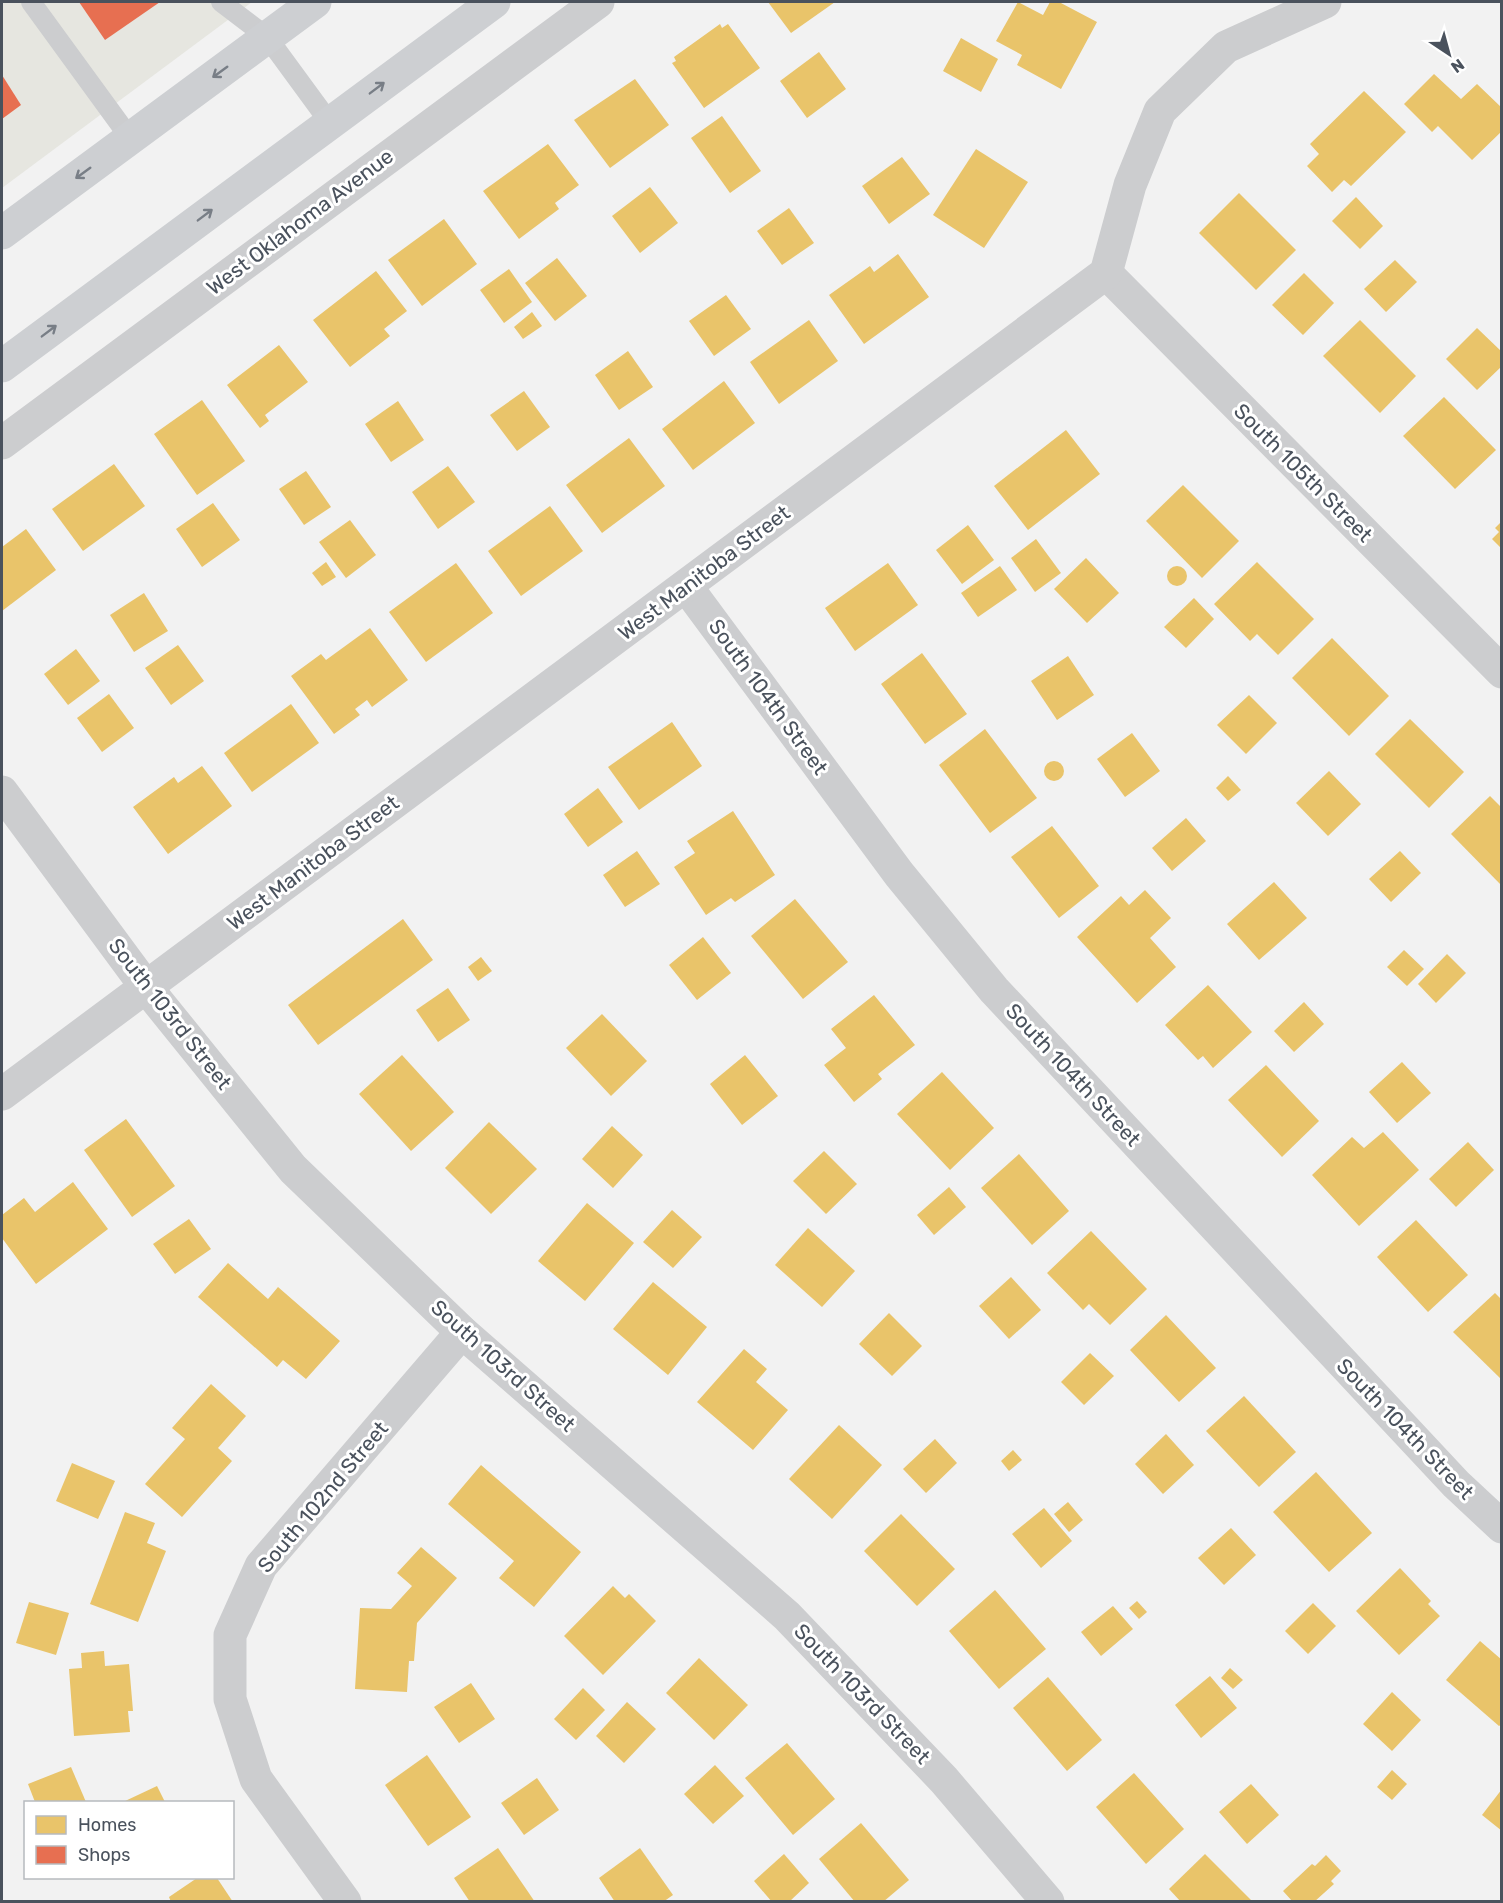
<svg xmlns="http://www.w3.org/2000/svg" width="1503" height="1903" viewBox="0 0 1503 1903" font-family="Rubik,sans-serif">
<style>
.commercial{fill:#e6e6e0}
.homes{fill:#e9c46a}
.shops{fill:#e76f51}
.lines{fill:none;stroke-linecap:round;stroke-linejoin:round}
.lane{stroke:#cccdcf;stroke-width:20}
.street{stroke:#cccdcf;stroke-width:33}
.secondary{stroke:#cdcfd2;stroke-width:33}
.oneway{stroke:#787e86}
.labels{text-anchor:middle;stroke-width:6;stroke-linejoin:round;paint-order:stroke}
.street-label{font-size:21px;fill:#4a525d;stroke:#fff}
</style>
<rect width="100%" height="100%" fill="#f2f2f2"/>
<polygon class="commercial" points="2,2 252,2 2,188"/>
<g class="homes">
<polygon points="768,2 835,2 791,33"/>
<polygon points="1018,2 1043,15 1050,2 1059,2 1097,22 1061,89 1017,65 1022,55 996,41"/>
<polygon points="720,24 722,28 728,24 760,68 704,108 672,63 676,61 674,57"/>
<polygon points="961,38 998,59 981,92 943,71"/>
<polygon points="819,52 846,89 807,118 780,81"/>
<polygon points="1434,74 1461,99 1477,84 1502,108 1502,131 1472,160 1438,126 1432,132 1404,104"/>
<polygon points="635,79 669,125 610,168 574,120"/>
<polygon points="1364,91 1406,132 1351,186 1344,180 1332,192 1307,166 1319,154 1310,144"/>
<polygon points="722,116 761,171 730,193 691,138"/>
<polygon points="548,144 579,185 555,203 559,209 519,239 483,191"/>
<polygon points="976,149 1028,182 984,248 933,215"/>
<polygon points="902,157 930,194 889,224 862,186"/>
<polygon points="650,187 678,223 640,253 612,216"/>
<polygon points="1239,193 1296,250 1256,290 1199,233"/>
<polygon points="1356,197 1383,226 1360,249 1332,221"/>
<polygon points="789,208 814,243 782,265 757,231"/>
<polygon points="444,219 477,264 422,306 388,260"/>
<polygon points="898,254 929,297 864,344 829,295 870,266 874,272"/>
<polygon points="557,258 587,296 555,321 525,283"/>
<polygon points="1395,260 1417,282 1386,312 1364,289"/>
<polygon points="509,269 532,302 504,323 480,290"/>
<polygon points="376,271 407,311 384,329 390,336 350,367 313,320"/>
<polygon points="1304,273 1334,303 1303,335 1272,305"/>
<polygon points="726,295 751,329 714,356 689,321"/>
<polygon points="532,312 542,326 523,339 514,327"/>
<polygon points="809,320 838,361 779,404 750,362"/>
<polygon points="1360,320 1416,376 1380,413 1323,356"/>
<polygon points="1477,328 1502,352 1502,366 1477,390 1446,359"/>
<polygon points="279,345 308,382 265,415 269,421 260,428 227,385"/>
<polygon points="628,351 653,387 619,410 595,375"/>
<polygon points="724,381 755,423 693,470 662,429"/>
<polygon points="524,391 550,427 517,451 490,415"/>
<polygon points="1444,397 1496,450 1455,489 1403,436"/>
<polygon points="202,400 245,461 197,495 154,434"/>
<polygon points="398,401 424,440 391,462 365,424"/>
<polygon points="1066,430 1100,474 1028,530 994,486"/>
<polygon points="629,438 665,486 602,533 566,485"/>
<polygon points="114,464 145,506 83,551 52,509"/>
<polygon points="448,466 475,502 438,529 412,492"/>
<polygon points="306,471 331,507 304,525 279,489"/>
<polygon points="1183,485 1239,541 1202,578 1146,521"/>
<polygon points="213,503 240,540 202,567 176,529"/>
<polygon points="550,506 583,551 521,596 488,551"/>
<polygon points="350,520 376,555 346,578 319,542"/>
<polygon points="1502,521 1502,549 1492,539 1499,532 1495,528"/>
<polygon points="968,525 994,560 962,584 936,550"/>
<polygon points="26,529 56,570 2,611 2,547"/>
<polygon points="1036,539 1061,573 1035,592 1011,558"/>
<polygon points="1086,558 1119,593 1087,623 1054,589"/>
<polygon points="326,562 336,577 322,586 312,573"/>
<polygon points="1257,562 1314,619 1278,655 1257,634 1250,641 1214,604"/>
<polygon points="456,563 493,613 426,662 389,612"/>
<polygon points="888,563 918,605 855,651 825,608"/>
<polygon points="1000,566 1017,590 978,617 961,593"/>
<circle cx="1177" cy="576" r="10"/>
<polygon points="144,593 168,631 134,652 110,615"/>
<polygon points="1194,598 1214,619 1186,648 1164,627"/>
<polygon points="370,628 408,680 372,707 367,700 355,709 360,715 334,734 291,676 321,654 326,660"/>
<polygon points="1332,638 1389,696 1349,736 1292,678"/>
<polygon points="178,645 204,681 171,705 145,668"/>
<polygon points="76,649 100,681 68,705 44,674"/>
<polygon points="922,653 967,714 925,744 881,684"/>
<polygon points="1068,656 1094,695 1057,720 1031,681"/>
<polygon points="109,694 134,728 102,752 77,718"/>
<polygon points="1249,695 1277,723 1246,754 1217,725"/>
<polygon points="291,704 319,743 252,792 224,753"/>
<polygon points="1410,719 1464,772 1429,808 1375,754"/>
<polygon points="672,722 702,766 639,810 608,767"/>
<polygon points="985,729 1037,798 990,833 939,765"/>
<polygon points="1132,733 1160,771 1125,797 1097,759"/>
<circle cx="1054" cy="771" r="10"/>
<polygon points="202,766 232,806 168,854 133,807 174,777 178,783"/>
<polygon points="1329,771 1361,804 1328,836 1296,803"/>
<polygon points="1228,776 1241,790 1228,801 1216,788"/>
<polygon points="598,788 623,822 588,847 564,814"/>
<polygon points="1490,796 1502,808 1502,886 1451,834"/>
<polygon points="733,811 775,875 735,902 731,898 706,915 674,867 695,853 687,841"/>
<polygon points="1186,818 1206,841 1172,871 1152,848"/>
<polygon points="1052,826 1099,886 1059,918 1011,857"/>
<polygon points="637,851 660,884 625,907 603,875"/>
<polygon points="1400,851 1421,873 1391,902 1369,879"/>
<polygon points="1274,882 1307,918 1259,960 1227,924"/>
<polygon points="1145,890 1171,918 1150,938 1176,967 1137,1003 1077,937 1121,896 1129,905"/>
<polygon points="795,899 848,962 803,999 751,936"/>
<polygon points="403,919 433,960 318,1045 288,1005"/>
<polygon points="703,937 731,973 697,1000 669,965"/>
<polygon points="1404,950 1424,969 1407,986 1387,967"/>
<polygon points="1447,954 1466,973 1436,1003 1418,984"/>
<polygon points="481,957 492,971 478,981 468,967"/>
<polygon points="1208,985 1252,1032 1213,1068 1203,1056 1198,1060 1165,1025"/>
<polygon points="448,988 470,1020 438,1042 416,1010"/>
<polygon points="874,995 915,1045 878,1074 882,1079 854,1102 824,1065 846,1048 831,1029"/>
<polygon points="1304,1002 1324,1024 1294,1052 1274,1031"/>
<polygon points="602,1014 647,1061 611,1096 566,1048"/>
<polygon points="402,1055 454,1112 411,1151 359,1094"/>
<polygon points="745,1055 778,1096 742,1125 710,1084"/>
<polygon points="1402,1062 1431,1093 1397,1123 1369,1092"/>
<polygon points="1266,1065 1319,1121 1282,1157 1228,1100"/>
<polygon points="942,1072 994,1128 950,1170 897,1114"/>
<polygon points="126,1119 175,1186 132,1217 84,1150"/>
<polygon points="489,1122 537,1169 491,1214 445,1168"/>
<polygon points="612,1126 643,1155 613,1188 582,1159"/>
<polygon points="1383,1132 1419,1170 1359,1226 1312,1175 1352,1137 1364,1148"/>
<polygon points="1468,1142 1494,1170 1456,1207 1429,1179"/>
<polygon points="824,1151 857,1184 826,1214 793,1181"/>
<polygon points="1019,1154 1069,1211 1032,1245 981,1188"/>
<polygon points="73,1182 108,1229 36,1284 2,1238 2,1215 24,1198 35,1212"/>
<polygon points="949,1187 966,1207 934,1235 917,1215"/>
<polygon points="587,1203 634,1243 585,1301 538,1261"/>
<polygon points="672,1210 702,1237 673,1268 643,1242"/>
<polygon points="189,1219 211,1249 175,1274 153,1244"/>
<polygon points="1416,1220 1468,1275 1428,1312 1377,1257"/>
<polygon points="808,1228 855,1271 822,1307 775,1265"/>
<polygon points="1091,1231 1147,1289 1110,1325 1089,1304 1083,1310 1047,1273"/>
<polygon points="228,1263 268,1299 278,1287 340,1341 306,1379 283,1360 277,1367 198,1297"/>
<polygon points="1011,1277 1041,1310 1009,1339 979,1306"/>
<polygon points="653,1282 707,1327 668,1375 613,1329"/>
<polygon points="1495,1293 1502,1300 1502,1380 1453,1332"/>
<polygon points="889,1313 922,1346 892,1376 859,1344"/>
<polygon points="1166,1315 1216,1368 1179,1402 1130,1350"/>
<polygon points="744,1349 767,1369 756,1382 788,1410 753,1450 697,1402"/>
<polygon points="1090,1353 1114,1376 1084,1405 1061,1382"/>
<polygon points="211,1384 246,1416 218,1448 232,1461 182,1517 145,1484 185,1439 172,1428"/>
<polygon points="1244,1396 1296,1452 1259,1487 1206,1431"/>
<polygon points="839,1425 882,1465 832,1519 789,1479"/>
<polygon points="1166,1434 1194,1465 1163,1494 1135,1464"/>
<polygon points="935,1439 957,1463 926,1493 903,1469"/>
<polygon points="1013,1450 1022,1460 1009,1471 1001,1461"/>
<polygon points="72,1463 115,1481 98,1519 56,1501"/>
<polygon points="481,1465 581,1552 534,1607 499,1578 514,1561 448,1504"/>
<polygon points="1316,1472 1372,1533 1329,1572 1273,1512"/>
<polygon points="1068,1502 1083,1520 1069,1532 1054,1514"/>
<polygon points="1044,1508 1072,1541 1041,1568 1012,1534"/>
<polygon points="125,1512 155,1523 147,1543 166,1551 138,1622 90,1604"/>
<polygon points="901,1514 955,1569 917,1606 864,1551"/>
<polygon points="1231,1528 1256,1555 1224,1585 1198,1558"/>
<polygon points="421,1547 457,1578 417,1623 414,1661 409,1661 407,1692 355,1689 360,1608 391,1609 412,1586 397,1573"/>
<polygon points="1400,1568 1431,1601 1428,1604 1440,1616 1399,1655 1356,1611"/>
<polygon points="613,1586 625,1598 629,1594 656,1621 603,1675 564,1636"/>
<polygon points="995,1590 1046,1649 999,1689 949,1631"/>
<polygon points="1137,1601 1147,1612 1139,1619 1129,1608"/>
<polygon points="29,1602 69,1613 56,1655 16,1643"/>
<polygon points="1313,1603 1336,1626 1308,1654 1285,1631"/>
<polygon points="1113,1606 1133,1629 1101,1656 1081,1632"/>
<polygon points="1480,1641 1502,1660 1502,1724 1499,1726 1446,1680"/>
<polygon points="104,1651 105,1666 129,1664 133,1711 128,1711 130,1732 74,1736 69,1669 82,1668 81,1653"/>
<polygon points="699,1658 748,1705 714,1740 666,1693"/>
<polygon points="1230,1668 1243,1680 1233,1689 1221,1678"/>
<polygon points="1210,1676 1237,1708 1201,1738 1175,1705"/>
<polygon points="1048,1677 1102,1740 1067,1771 1013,1708"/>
<polygon points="471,1683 495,1719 459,1743 434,1707"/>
<polygon points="583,1688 605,1710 576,1740 554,1719"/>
<polygon points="1392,1692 1421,1720 1392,1751 1363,1724"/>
<polygon points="627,1702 656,1729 624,1763 596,1736"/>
<polygon points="787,1743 835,1799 793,1835 745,1778"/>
<polygon points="427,1755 471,1817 428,1846 385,1785"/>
<polygon points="715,1765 744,1796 713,1824 684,1794"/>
<polygon points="71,1767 86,1802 35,1802 28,1784"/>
<polygon points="1392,1770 1407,1784 1392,1800 1377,1787"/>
<polygon points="1134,1773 1184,1829 1146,1864 1096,1807"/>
<polygon points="537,1778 559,1810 524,1835 501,1803"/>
<polygon points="1251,1784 1279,1815 1247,1844 1219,1812"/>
<polygon points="157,1786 165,1802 123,1802"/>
<polygon points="1502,1789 1502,1831 1482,1815"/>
<polygon points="861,1823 909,1880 883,1902 855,1902 819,1859"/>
<polygon points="498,1848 535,1902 470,1902 454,1878"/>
<polygon points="640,1848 673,1895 663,1902 615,1902 599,1878"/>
<polygon points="784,1854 809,1883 789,1902 772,1902 754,1881"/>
<polygon points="1205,1854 1253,1902 1181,1902 1169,1889"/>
<polygon points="1326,1855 1341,1871 1331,1881 1334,1884 1314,1902 1293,1902 1283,1891 1312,1864 1315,1866"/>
<polygon points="197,1878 217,1878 233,1902 171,1902 169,1897"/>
</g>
<g class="shops">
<polygon points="79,2 160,2 105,40"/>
<polygon points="2,75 21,105 2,119"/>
</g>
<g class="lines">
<g class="lane">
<polyline points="31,2 130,138"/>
<polyline points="221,2 267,37 330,123"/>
</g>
<g class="street">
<polyline points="1106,273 1502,672"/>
<polyline points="2,443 598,2"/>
<polyline points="686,586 899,874 994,990 1456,1484 1502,1527"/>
<polyline points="2,792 146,987 293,1169 462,1332 787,1616 944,1780 1048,1902"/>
<polyline points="2,1094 1106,273 1130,185 1160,111 1226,47 1325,2"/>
<polyline points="345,1902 256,1779 230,1699 230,1635 261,1566 462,1332"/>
</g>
<g class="secondary">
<polyline points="2,233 315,2"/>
<polyline points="2,366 494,2"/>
</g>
</g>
<defs><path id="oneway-shaft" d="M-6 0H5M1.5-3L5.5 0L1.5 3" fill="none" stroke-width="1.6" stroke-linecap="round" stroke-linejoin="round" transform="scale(1.5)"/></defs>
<g class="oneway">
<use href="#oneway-shaft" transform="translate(220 72) rotate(144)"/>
<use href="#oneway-shaft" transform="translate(377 88) rotate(-37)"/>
<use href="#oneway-shaft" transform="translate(83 173) rotate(144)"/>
<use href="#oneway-shaft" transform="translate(205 215) rotate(-37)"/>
<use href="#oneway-shaft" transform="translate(49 331) rotate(-37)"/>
</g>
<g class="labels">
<g class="street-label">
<text transform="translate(300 222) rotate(-37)" y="7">West Oklahoma Avenue</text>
<text transform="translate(1303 473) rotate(45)" y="7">South 105th Street</text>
<text transform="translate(704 573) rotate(-37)" y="7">West Manitoba Street</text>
<text transform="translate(768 697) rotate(54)" y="7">South 104th Street</text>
<text transform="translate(313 863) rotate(-37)" y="7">West Manitoba Street</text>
<text transform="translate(170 1014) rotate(52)" y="7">South 103rd Street</text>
<text transform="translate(1073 1075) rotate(47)" y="7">South 104th Street</text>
<text transform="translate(503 1366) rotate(42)" y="7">South 103rd Street</text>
<text transform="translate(1405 1429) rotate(46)" y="7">South 104th Street</text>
<text transform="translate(323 1497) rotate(-50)" y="7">South 102nd Street</text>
<text transform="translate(862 1694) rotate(46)" y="7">South 103rd Street</text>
</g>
</g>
<rect width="1503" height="1903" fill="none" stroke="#4a525d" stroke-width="6"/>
<rect x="24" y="1801" width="210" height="78" fill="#ffffff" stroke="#b7babe" stroke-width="1.5"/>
<rect x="36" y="1816" width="30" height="18" fill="#e9c46a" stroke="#b7babe" stroke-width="1.5"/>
<text x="78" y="1831" font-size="18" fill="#4a525d">Homes</text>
<rect x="36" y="1846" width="30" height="18" fill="#e76f51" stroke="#b7babe" stroke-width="1.5"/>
<text x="78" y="1861" font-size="18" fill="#4a525d">Shops</text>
<g transform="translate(1449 54) rotate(144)" stroke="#ffffff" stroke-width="4.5" paint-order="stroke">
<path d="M0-4.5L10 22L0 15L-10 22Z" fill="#4a525d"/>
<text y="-9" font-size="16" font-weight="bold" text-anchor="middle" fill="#4a525d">N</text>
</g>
</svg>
